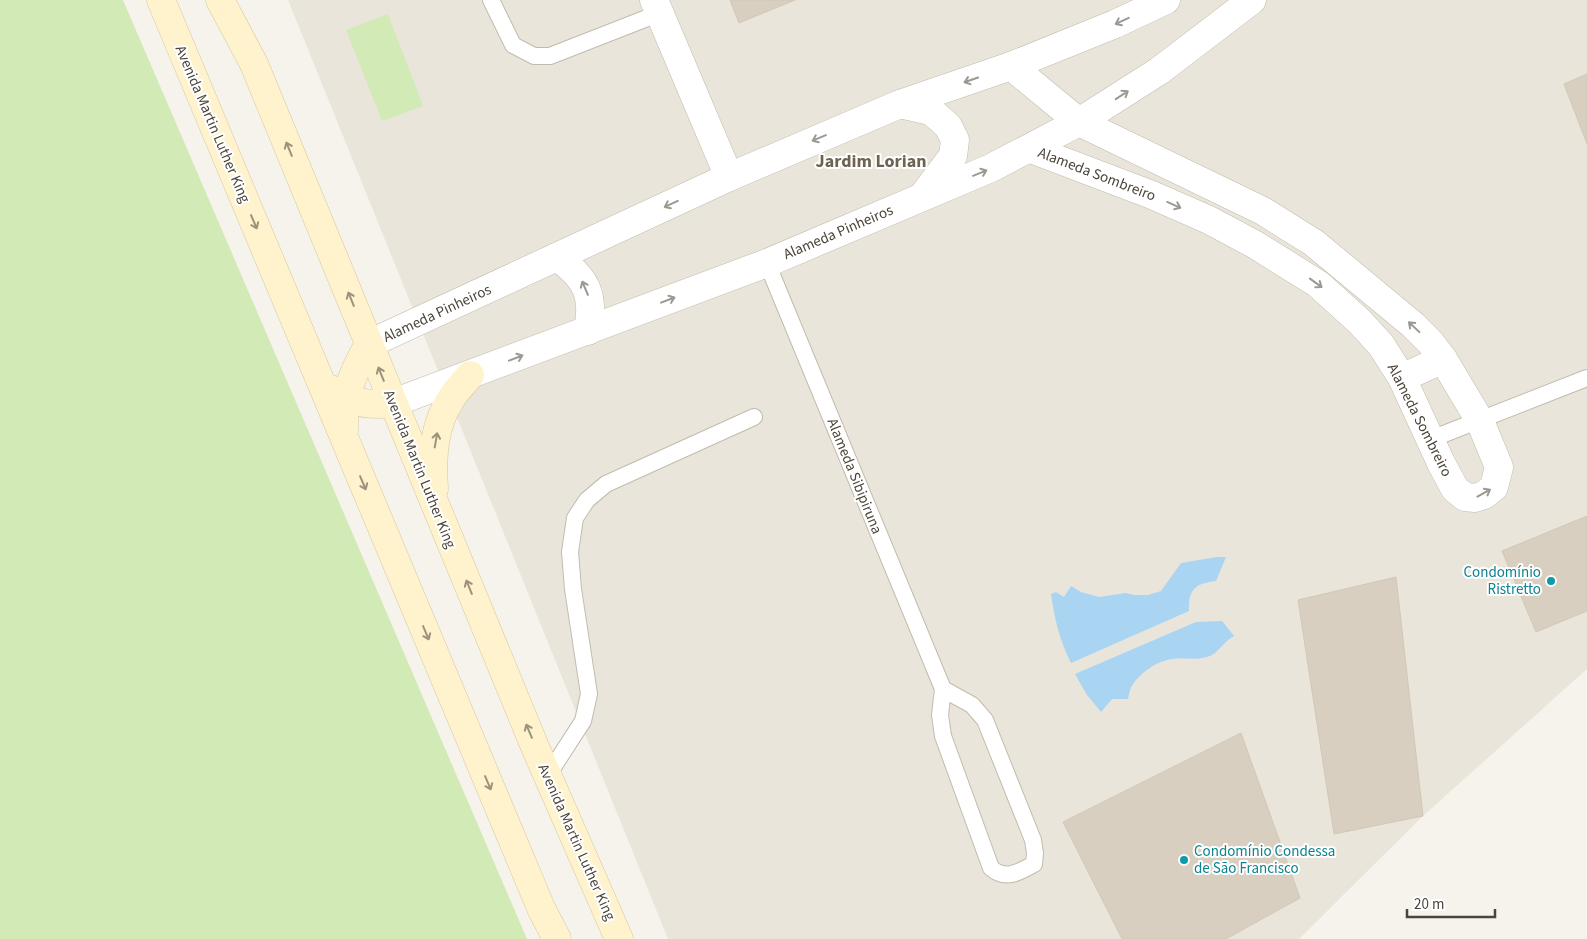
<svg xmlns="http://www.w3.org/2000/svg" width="1587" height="939" viewBox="0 0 1587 939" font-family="'Source Sans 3',sans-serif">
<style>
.residential{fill:#eae5da}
.green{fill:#d2eab5}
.water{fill:#a9d4f2}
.building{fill:#d8cfc1;stroke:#d3c7b4}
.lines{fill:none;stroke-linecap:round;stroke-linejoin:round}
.lane-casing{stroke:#c2bbae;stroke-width:18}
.street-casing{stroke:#c2bbae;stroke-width:29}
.secondary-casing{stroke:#d6c79b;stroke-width:29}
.lane{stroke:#fff;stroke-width:16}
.street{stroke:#fff;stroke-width:28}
.secondary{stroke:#fff3cd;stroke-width:28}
.oneway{stroke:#9c9892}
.oneway2{stroke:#9c937c}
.culture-dot{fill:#0f9aa8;stroke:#fff;stroke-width:2}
.labels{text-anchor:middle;stroke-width:4;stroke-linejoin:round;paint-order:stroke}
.street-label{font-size:15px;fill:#4b4439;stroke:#fff}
.culture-label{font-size:15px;fill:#0d838f;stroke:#fff;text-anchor:end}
.quarter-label{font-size:18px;font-weight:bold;fill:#6e6250;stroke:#fff}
</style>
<rect width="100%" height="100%" fill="#f6f3ec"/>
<polygon class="residential" points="288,0 1587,0 1587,669 1423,816 1299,939 668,939"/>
<g class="green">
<polygon points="0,0 123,0 527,939 0,939"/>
<polygon points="388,14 423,106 382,121 346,30"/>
</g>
<g class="water">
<path d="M1217,557H1226L1216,581C1196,583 1188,589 1189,611L1071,663C1059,639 1055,620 1051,594L1056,592L1064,597L1071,586L1081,592L1099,597L1126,593L1134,595H1148L1161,591L1181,563Z"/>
<path d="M1222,621L1234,636C1223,642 1217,655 1207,657C1193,661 1177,656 1164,661C1153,664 1139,675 1133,684C1130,688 1129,694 1128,699H1112L1101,712L1087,695L1075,674L1196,622Z"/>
</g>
<g class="building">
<polygon points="730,0 795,0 739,23"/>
<polygon points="1587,74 1587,144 1564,84"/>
<polygon points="1587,516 1587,611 1536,632 1502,551"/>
<polygon points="1396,577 1423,816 1334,834 1298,600"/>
<polygon points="1241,733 1300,898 1226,939 1122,939 1063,822"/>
</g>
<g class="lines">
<defs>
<g id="lane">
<polyline points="491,0 513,45 534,56 550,56 660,13"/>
<path d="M767,263L943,689L940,715L943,736L991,868C1006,881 1019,872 1034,864L1035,853L1033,840L985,720L972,705L943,689"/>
<polyline points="1431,439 1587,378"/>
<polyline points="548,775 583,721 589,694 573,589 570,552 575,518 587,500 606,484 754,417"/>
</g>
<g id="street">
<polyline points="654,0 729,177"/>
<polyline points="1011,66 1079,122 1263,211 1314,243 1413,325 1430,342 1443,359 1480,421 1499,467 1494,487 1484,495 1475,498 1465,497 1455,489 1441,463 1402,378 1381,345 1360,322 1318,284 1254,244 1209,220 1152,195 1031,149"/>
<polyline points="900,104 931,111 948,126 955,140 953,156 925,193"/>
<path d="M557,257C586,278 595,294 588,331"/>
<polyline points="369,344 729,177 900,104 1011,66 1115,24 1166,0"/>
<polyline points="1402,378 1443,359"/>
<polyline points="393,403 767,263 991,168 1079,122 1159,71 1252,0"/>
</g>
<g id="secondary">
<polyline points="161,0 541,908 557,939"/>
<polyline points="220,0 254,64 535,747 619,939"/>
<path d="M331,389C349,403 370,406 393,403"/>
<path d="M344,430C343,395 352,374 369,344"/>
<path d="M434,489C432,458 433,426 451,399C456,390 464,383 470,375"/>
</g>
</defs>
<use href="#lane" class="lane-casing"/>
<use href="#street" class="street-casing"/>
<use href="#secondary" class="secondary-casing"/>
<use href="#lane" class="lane"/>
<use href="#street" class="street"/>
<use href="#secondary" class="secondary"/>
</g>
<defs><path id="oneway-shaft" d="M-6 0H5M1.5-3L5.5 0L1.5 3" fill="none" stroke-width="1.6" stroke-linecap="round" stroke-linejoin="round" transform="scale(1.25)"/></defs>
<g class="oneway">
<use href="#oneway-shaft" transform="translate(1122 21) rotate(155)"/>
<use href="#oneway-shaft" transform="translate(971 80) rotate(161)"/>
<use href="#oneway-shaft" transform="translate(1122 95) rotate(-33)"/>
<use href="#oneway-shaft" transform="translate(819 138) rotate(157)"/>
<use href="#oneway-shaft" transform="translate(980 173) rotate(-22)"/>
<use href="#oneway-shaft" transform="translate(671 204) rotate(155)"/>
<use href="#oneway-shaft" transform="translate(1174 205) rotate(24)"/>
<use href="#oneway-shaft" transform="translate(1316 283) rotate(36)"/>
<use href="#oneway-shaft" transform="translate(585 288) rotate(-113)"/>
<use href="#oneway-shaft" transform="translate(668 300) rotate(-21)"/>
<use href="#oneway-shaft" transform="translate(1414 327) rotate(-137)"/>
<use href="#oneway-shaft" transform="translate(516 358) rotate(-21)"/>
<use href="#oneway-shaft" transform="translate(1484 493) rotate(-29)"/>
</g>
<g class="oneway2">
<use href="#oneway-shaft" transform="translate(289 149) rotate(-112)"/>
<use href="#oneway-shaft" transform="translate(254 222) rotate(67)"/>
<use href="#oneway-shaft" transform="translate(351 299) rotate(-112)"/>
<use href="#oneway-shaft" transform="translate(381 374) rotate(-112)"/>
<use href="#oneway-shaft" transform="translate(436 440) rotate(-80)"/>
<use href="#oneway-shaft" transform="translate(363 483) rotate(67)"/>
<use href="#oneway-shaft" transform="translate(469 587) rotate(-112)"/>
<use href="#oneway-shaft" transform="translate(426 633) rotate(67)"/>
<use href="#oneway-shaft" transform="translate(529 731) rotate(-113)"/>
<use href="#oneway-shaft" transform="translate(488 783) rotate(67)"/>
</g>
<g class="culture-dot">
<circle cx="1551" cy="581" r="5"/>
<circle cx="1184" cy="860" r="5"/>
</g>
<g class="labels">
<g class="street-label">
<text transform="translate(213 124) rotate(67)" y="5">Avenida Martin Luther King</text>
<text transform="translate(1097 174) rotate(21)" y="5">Alameda Sombreiro</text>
<text transform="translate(838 232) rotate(-23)" y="5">Alameda Pinheiros</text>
<text transform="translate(437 313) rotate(-25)" y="5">Alameda Pinheiros</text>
<text transform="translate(1420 420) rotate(63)" y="5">Alameda Sombreiro</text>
<text transform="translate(420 469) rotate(68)" y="5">Avenida Martin Luther King</text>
<text transform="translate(855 476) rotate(68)" y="5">Alameda Sibipiruna</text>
<text transform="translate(577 842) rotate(66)" y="5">Avenida Martin Luther King</text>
</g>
<g class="culture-label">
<text x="1541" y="577">Condomínio<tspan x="1541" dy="17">Ristretto</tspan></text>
<text x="1194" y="856" text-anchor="start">Condomínio Condessa<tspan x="1194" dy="17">de São Francisco</tspan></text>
</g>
<g class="quarter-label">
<text x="871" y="167">Jardim Lorian</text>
</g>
</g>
<path d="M1407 909v8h88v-8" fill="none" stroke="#4b4439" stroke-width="2.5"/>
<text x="1414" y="909" font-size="15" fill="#4b4439" stroke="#ffffff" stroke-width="4" paint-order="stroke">20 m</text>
</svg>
